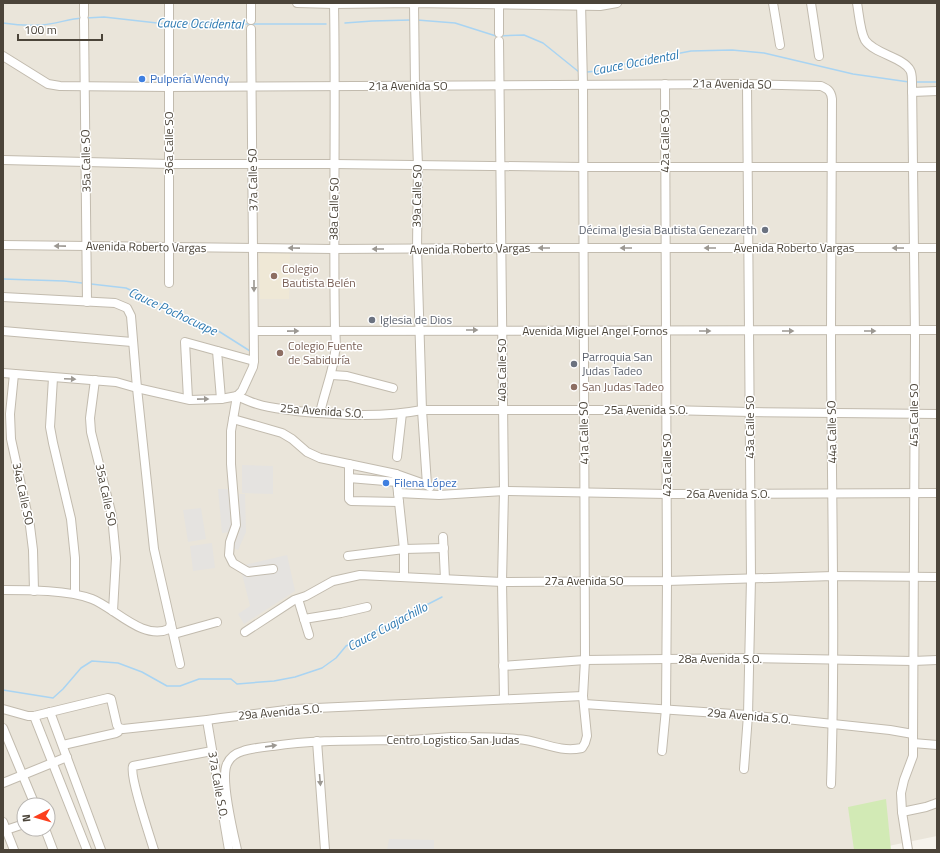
<svg xmlns="http://www.w3.org/2000/svg" width="940" height="853" viewBox="0 0 940 853" font-family="'Titillium Web',sans-serif">
<style>
.residential{fill:#eae5da;fill-rule:evenodd}
.education{fill:#efe8d6}
.pitch{fill:#d2eab5}
.parking{fill:#e5e3e0}
.lines{fill:none;stroke-linecap:round;stroke-linejoin:round}
.stream{stroke:#a9d4f2;stroke-width:1.5}
.minor-casing{stroke:#c2bbae;stroke-width:10}
.minor{stroke:#fff;stroke-width:8}
.oneway{fill:#9c9892}
.shop-dot{fill:#3f7fe0;stroke:#fff;stroke-width:1.5}
.worship-dot{fill:#6b7280;stroke:#fff;stroke-width:1.5}
.education-dot{fill:#8d6e63;stroke:#fff;stroke-width:1.5}
.labels{text-anchor:middle;stroke-width:3;stroke-linejoin:round;paint-order:stroke}
.shop-label{font-size:12px;fill:#366cbe;stroke:#fff;text-anchor:start}
.street-label{font-size:12px;fill:#4b4439;stroke:#fff}
.worship-label{font-size:12px;fill:#5b616d;stroke:#fff;text-anchor:start}
.education-label{font-size:12px;fill:#785e54;stroke:#fff;text-anchor:start}
.water-label{font-size:13px;font-style:italic;fill:#2e7ab2;stroke:#fff}
</style>
<rect width="100%" height="100%" fill="#f6f3ec"/>
<path class="residential" d="M3,3H937V836L869,850H3ZM24,805H48V829H24Z"/>
<polygon class="education" points="259,252 290,253 289,299 260,299"/>
<polygon class="pitch" points="886,799 891,850 854,850 848,807"/>
<g class="parking">
<polygon points="242,465 273,466 273,494 242,493"/>
<polygon points="218,489 228,489 232,532 222,533"/>
<polygon points="239,494 245,494 246,532 238,550 233,548 240,530"/>
<polygon points="201,508 206,539 188,542 183,510"/>
<polygon points="212,543 215,568 193,571 190,546"/>
<polygon points="287,555 295,591 244,624 238,614 250,606 240,566"/>
<polygon points="389,839 434,840 434,850 387,850"/>
</g>
<g class="lines">
<g class="stream">
<polyline points="86,18 104,17 166,24"/>
<polyline points="417,20 455,23 496,36 524,35 543,43 579,72"/>
<path d="M3,23C16,25 28,26 41,25C55,24 69,19 82,18"/>
<polyline points="345,23 372,21 411,20"/>
<polyline points="172,24 326,24"/>
<polyline points="587,72 598,71 634,62 691,51 732,50 764,53 853,74 909,82"/>
<polyline points="915,82 937,82"/>
<polyline points="3,279 64,281 82,283"/>
<polyline points="91,284 126,288 220,332 250,351"/>
<polyline points="3,690 53,698 63,689 81,668 92,661 118,663 142,672 167,686 180,686 199,679 231,679 237,684 274,681 295,677 322,668 336,658 346,646 442,597"/>
</g>
<defs>
<g id="minor">
<polyline points="84,3 84,15"/>
<polyline points="169,3 169,283"/>
<polyline points="251,3 251,20"/>
<polyline points="297,3 334,4 414,3 600,6 617,3"/>
<polyline points="414,3 415,86 418,166 417,249 422,410 427,485"/>
<polyline points="499,3 499,33"/>
<polyline points="773,3 780,45"/>
<polyline points="811,3 819,56"/>
<path d="M857,3C859,14 860,31 865,40C874,54 903,57 910,70C912,73 912,79 912,82L915,336L913,743V756L904,780L901,793L902,812L908,850"/>
<polyline points="84,20 87,302"/>
<polyline points="499,41 504,491 502,582 504,699"/>
<path d="M3,56L48,84L60,86L169,87L747,84L821,86C828,89 831,91 832,99C832,176 831,253 831,330C831,481 836,633 831,784"/>
<polyline points="912,92 937,91"/>
<polyline points="3,160 169,164 335,164 582,167 937,167"/>
<polyline points="3,245 333,249 501,248 937,248"/>
<polyline points="3,297 115,303 127,308 131,316 137,388 154,549 180,664"/>
<polyline points="3,331 132,342"/>
<polyline points="254,331 937,330"/>
<polyline points="217,351 221,399"/>
<polyline points="3,373 116,382 137,388 190,400 221,399 237,396 242,391 253,367 254,361 251,29"/>
<polyline points="14,374 10,414 11,439 30,526 33,550 34,591"/>
<polyline points="332,375 347,376 393,388"/>
<polyline points="53,378 50,427 53,443 71,519 75,558 75,594"/>
<polyline points="95,380 90,418 91,432 112,516 116,558 113,611"/>
<path d="M237,396C244,399 250,402 257,404C269,408 283,409 296,411C338,415 381,418 422,410H667L750,412L937,414"/>
<polyline points="237,396 231,431 231,464 236,525 230,542 229,555 233,563 248,572 273,569"/>
<polyline points="188,399 185,342 254,361"/>
<path d="M320,413C326,385 339,359 335,330C333,221 336,112 334,3"/>
<polyline points="233,419 282,433 292,439 307,452 320,458 396,474 427,485 430,487"/>
<polyline points="397,457 402,413"/>
<polyline points="349,464 349,499 351,501 399,502"/>
<polyline points="396,474 404,549 404,577"/>
<polyline points="349,478 397,482"/>
<polyline points="398,493 439,495 504,491 667,494 937,493"/>
<polyline points="443,537 445,579"/>
<polyline points="348,556 404,549 444,548"/>
<path d="M3,590C29,590 68,590 92,599C115,608 143,641 169,629L171,624"/>
<polyline points="298,599 309,635"/>
<polyline points="304,619 341,613 367,607"/>
<polyline points="245,632 294,600 306,596 333,581 360,575 502,582 667,581 833,576 937,577"/>
<polyline points="174,634 217,622"/>
<polyline points="503,666 585,660 749,658 913,661 937,660"/>
<polyline points="584,704 748,715 890,730 913,734"/>
<polyline points="3,709 28,716 34,716 108,698 111,699 117,725 119,728 123,729 207,720 221,718 294,709 583,696"/>
<polyline points="50,712 101,850"/>
<polyline points="34,716 87,850"/>
<polyline points="207,720 229,850"/>
<polyline points="3,728 35,805"/>
<polyline points="317,741 325,850"/>
<polyline points="913,743 937,745"/>
<polyline points="63,745 116,733 118,732 119,728"/>
<polyline points="662,751 666,709 667,581 665,84"/>
<polyline points="744,769 748,715 751,578 747,84"/>
<polyline points="3,783 67,757"/>
<polyline points="902,812 926,807 937,803"/>
<polyline points="3,822 14,850"/>
<polyline points="45,829 53,850"/>
<polyline points="6,830 24,824"/>
<path d="M154,850C150,837 129,775 133,766L212,751"/>
<path d="M237,850C233,832 220,779 227,764C230,757 236,753 243,751C252,748 263,747 273,746C319,739 365,741 411,740C424,739 437,738 451,737C473,737 495,737 517,739C541,740 556,753 582,748L585,743L587,736L583,696L585,660L583,85L581,3"/>
</g>
</defs>
<use href="#minor" class="minor-casing"/>
<use href="#minor" class="minor"/>
</g>
<defs><path id="oneway-solid" d="M-6-.8H1V-3.2L6.5 0L1 3.2V.8H-6Z"/></defs>
<g class="oneway">
<use href="#oneway-solid" transform="translate(60 246) rotate(-179)"/>
<use href="#oneway-solid" transform="translate(294 248) rotate(-179)"/>
<use href="#oneway-solid" transform="translate(544 248) rotate(-180)"/>
<use href="#oneway-solid" transform="translate(626 248) rotate(180)"/>
<use href="#oneway-solid" transform="translate(710 248) rotate(180)"/>
<use href="#oneway-solid" transform="translate(898 248) rotate(180)"/>
<use href="#oneway-solid" transform="translate(378 249) rotate(180)"/>
<use href="#oneway-solid" transform="translate(254 286) rotate(90)"/>
<use href="#oneway-solid" transform="translate(472 330)"/>
<use href="#oneway-solid" transform="translate(293 331) rotate(-1)"/>
<use href="#oneway-solid" transform="translate(705 331)"/>
<use href="#oneway-solid" transform="translate(788 331)"/>
<use href="#oneway-solid" transform="translate(870 331)"/>
<use href="#oneway-solid" transform="translate(70 379) rotate(3)"/>
<use href="#oneway-solid" transform="translate(203 399) rotate(-1)"/>
<use href="#oneway-solid" transform="translate(271 746) rotate(-8)"/>
<use href="#oneway-solid" transform="translate(320 780) rotate(85)"/>
</g>
<g class="shop-dot">
<circle cx="142" cy="79" r="4"/>
<circle cx="386" cy="483" r="4"/>
</g>
<g class="worship-dot">
<circle cx="765" cy="230" r="4"/>
<circle cx="372" cy="320" r="4"/>
<circle cx="574" cy="364" r="4"/>
</g>
<g class="education-dot">
<circle cx="274" cy="276" r="4"/>
<circle cx="280" cy="353" r="4"/>
<circle cx="574" cy="387" r="4"/>
</g>
<g class="labels">
<g class="shop-label">
<text x="150" y="83">Pulpería Wendy</text>
<text x="394" y="487">Filena López</text>
</g>
<g class="street-label">
<text transform="translate(732 84) rotate(1)" y="4">21a Avenida SO</text>
<text x="408" y="90">21a Avenida SO</text>
<text transform="translate(665 141) rotate(-90)" y="4">42a Calle SO</text>
<text transform="translate(169 143) rotate(-90)" y="4">36a Calle SO</text>
<text transform="translate(86 161) rotate(-91)" y="4">35a Calle SO</text>
<text transform="translate(253 180) rotate(-91)" y="4">37a Calle SO</text>
<text transform="translate(417 196) rotate(-89)" y="4">39a Calle SO</text>
<text transform="translate(334 209) rotate(-89)" y="4">38a Calle SO</text>
<text transform="translate(146 247) rotate(1)" y="4">Avenida Roberto Vargas</text>
<text x="794" y="252">Avenida Roberto Vargas</text>
<text transform="translate(470 249) rotate(-1)" y="4">Avenida Roberto Vargas</text>
<text x="595" y="335">Avenida Miguel Angel Fornos</text>
<text transform="translate(502 370) rotate(-90)" y="4">40a Calle SO</text>
<text x="646" y="414">25a Avenida S.O.</text>
<text transform="translate(322 411) rotate(4)" y="4">25a Avenida S.O.</text>
<text transform="translate(914 415) rotate(-90)" y="4">45a Calle SO</text>
<text transform="translate(750 427) rotate(-90)" y="4">43a Calle SO</text>
<text transform="translate(832 432) rotate(-91)" y="4">44a Calle SO</text>
<text transform="translate(584 433) rotate(-91)" y="4">41a Calle SO</text>
<text transform="translate(667 465) rotate(-90)" y="4">42a Calle SO</text>
<text transform="translate(23 494) rotate(78)" y="4">34a Calle SO</text>
<text x="728" y="498">26a Avenida S.O.</text>
<text transform="translate(106 495) rotate(78)" y="4">35a Calle SO</text>
<text x="584" y="585">27a Avenida SO</text>
<text x="720" y="663">28a Avenida S.O.</text>
<text transform="translate(280 712) rotate(-5)" y="4">29a Avenida S.O.</text>
<text transform="translate(749 716) rotate(5)" y="4">29a Avenida S.O.</text>
<text x="453" y="744">Centro Logistico San Judas</text>
<text transform="translate(218 785) rotate(80)" y="4">37a Calle S.O.</text>
</g>
<g class="worship-label">
<text x="757" y="234" text-anchor="end">Décima Iglesia Bautista Genezareth</text>
<text x="380" y="324">Iglesia de Dios</text>
<text x="582" y="361">Parroquia San<tspan x="582" dy="14">Judas Tadeo</tspan></text>
</g>
<g class="education-label">
<text x="282" y="273">Colegio<tspan x="282" dy="14">Bautista Belén</tspan></text>
<text x="288" y="350">Colegio Fuente<tspan x="288" dy="14">de Sabiduría</tspan></text>
<text x="582" y="391">San Judas Tadeo</text>
</g>
<g class="water-label">
<text transform="translate(200 23) rotate(1)" y="5">Cauce Occidental</text>
<text transform="translate(635 62) rotate(-11)" y="5">Cauce Occidental</text>
<text transform="translate(173 311) rotate(25)" y="5">Cauce Pochocuape</text>
<text transform="translate(387 626) rotate(-28)" y="5">Cauce Cuajachillo</text>
</g>
</g>
<rect width="940" height="853" fill="none" stroke="#4b4439" stroke-width="8"/>
<g transform="translate(36 817) rotate(264)"><circle r="19" fill="#ffffff" stroke="#b7b4b0"/>
<path d="M0-3L7 15L0 10L-7 15Z" fill="#fc3f1d"/>
<text y="-6" font-size="11" font-weight="bold" text-anchor="middle" fill="#4b4439">N</text>
</g>
<path d="M18 34v6h84v-6" fill="none" stroke="#4b4439" stroke-width="2"/>
<text x="24" y="34" font-size="12" fill="#4b4439" stroke="#ffffff" stroke-width="3" paint-order="stroke">100 m</text>
</svg>
